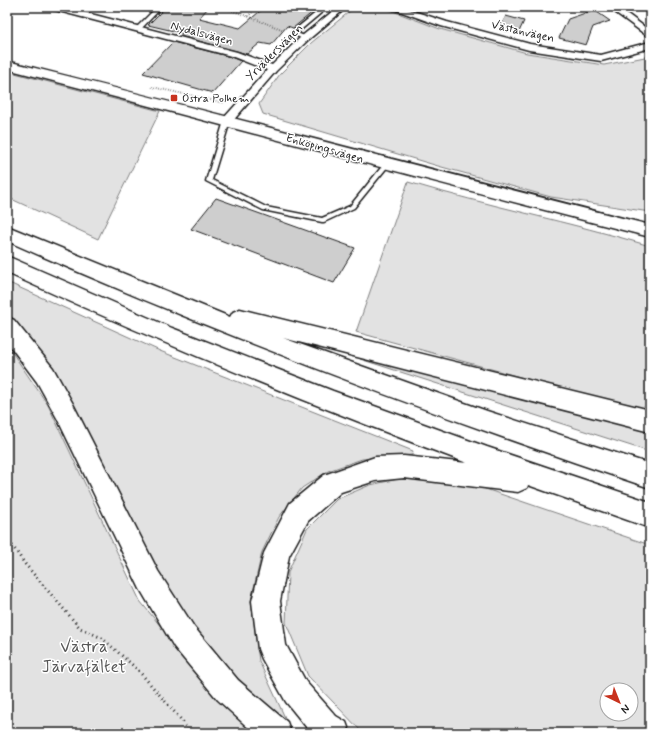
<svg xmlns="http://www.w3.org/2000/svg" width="657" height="740" viewBox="0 0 657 740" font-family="Mynerve,sans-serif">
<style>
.green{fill:#e2e2e2;stroke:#7f7f7f;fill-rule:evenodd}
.building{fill:#cecece;stroke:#1c1c1c}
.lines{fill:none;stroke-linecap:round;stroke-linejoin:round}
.lane-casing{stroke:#1c1c1c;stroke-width:3}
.street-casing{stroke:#1c1c1c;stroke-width:3}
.secondary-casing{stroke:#1c1c1c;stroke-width:3}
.highway-casing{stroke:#1c1c1c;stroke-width:3}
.path-far1{stroke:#1c1c1c;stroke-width:2;stroke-dasharray:0.5 2;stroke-linecap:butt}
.path{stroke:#1c1c1c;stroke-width:3;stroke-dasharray:1 3.5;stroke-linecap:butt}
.lane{fill:#fff;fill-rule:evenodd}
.street{fill:#fff;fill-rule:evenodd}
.secondary{fill:#fff;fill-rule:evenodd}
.highway{fill:#fff;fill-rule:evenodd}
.poi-dot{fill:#c8321e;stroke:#fff;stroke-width:1.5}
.labels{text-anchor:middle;stroke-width:3;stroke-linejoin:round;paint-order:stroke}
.far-street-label{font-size:12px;fill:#1c1c1c;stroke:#fff}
.far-poi-label{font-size:12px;fill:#1c1c1c;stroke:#fff;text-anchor:start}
.near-park-label{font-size:17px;fill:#575757;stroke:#fff}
</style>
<rect width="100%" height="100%" fill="#fff"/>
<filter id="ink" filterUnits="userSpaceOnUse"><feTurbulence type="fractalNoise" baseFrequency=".025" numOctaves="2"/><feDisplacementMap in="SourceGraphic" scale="8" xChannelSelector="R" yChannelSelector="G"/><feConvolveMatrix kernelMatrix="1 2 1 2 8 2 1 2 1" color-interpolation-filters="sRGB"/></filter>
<g filter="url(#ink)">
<g class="green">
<polygon points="355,7 382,7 440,29 527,53 604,65 650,56 650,212 551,197 438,166 263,114 259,104 280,74 311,43"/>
<polygon points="7,71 160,111 98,239 7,197"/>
<path d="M408,182C488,206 570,222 650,246V410L542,383L356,332Z"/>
<polygon points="7,282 160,351 413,451 412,455 362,459 328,471 302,488 279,517 262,552 251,601 259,661 287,722 271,711 240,681 199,637 152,561 115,485 54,371 33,342 7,312"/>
<polygon points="7,345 48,405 140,601 233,715 258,733 7,733"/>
<polygon points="360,357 650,428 650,452 360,359"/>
<path d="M398,479L465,482L650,545V733L362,732L308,676L286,623L288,572L307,529L337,499L370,485ZM607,690H631V714H607Z"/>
</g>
<g class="building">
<polygon points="166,7 209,7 199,18 240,28 265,7 319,7 293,28 287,26 271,45 260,43 247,54 180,36 182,33 148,25"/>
<polygon points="594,10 610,21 593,27 586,45 559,38 568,19"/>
<polygon points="506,16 524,21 518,34 499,29"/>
<polygon points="173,42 231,57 241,61 213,93 143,73"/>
<polygon points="216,198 355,248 334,283 191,229"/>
</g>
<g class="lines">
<defs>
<g id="lane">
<polygon points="157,7 162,7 140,30 136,30 136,28"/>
<polygon points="323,7 328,7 297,33 307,37 307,39 303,39 292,34 292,32"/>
<polygon points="227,119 230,121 212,180 266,207 322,218 350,206 384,164 388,164 389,165 354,208 324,222 322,222 263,210 206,181 224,121"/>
</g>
<g id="street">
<polygon points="50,7 64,7 237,52 272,65 302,36 338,7 347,7 308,40 276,71 231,123 227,124 222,121 223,119 267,70 231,56 51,9"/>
<polygon points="388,7 401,7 447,22 530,44 601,55 650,42 650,48 601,61 529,50 441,26"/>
<polygon points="608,7 618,7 650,31 650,38"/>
</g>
<path id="secondary" d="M7,61C222,114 435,171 650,225V237C435,183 222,124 7,69Z"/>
<g id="highway">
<path d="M7,226L230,317L233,312L240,309L650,410V432L283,338L487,411L650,464V488C432,415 217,334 7,241Z"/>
<path d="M7,256L172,328L333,391L487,447L650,502V528L528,485L527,488L518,492L404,478L375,481L341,492L308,521L289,556L280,601L286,645L306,682L336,716L346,722L350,733H311L286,702L262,659L258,649L252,601L264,553L290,503L324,475L375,457L404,456L467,463C311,405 158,342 7,273Z"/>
<polygon points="7,317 14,320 53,368 73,404 158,571 194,627 238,680 287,722 291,733 254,733 218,700 174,647 140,589 57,418 37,382 7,342"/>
</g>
</defs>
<use href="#lane" class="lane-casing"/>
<use href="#street" class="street-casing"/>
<use href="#secondary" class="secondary-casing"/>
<use href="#highway" class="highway-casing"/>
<g class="path-far1">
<polyline points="223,7 284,30"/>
<polyline points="7,9 9,7"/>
<polyline points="248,16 259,7"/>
<polyline points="152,87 225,103"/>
</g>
<polyline class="path" points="7,538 25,564 80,628 102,638 138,670 183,722 189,733"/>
<use href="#lane" class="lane"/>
<use href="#street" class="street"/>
<use href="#secondary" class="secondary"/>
<use href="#highway" class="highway"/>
</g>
</g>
<rect class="poi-dot" x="170" y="94" width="8" height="8" rx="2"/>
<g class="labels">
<g class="far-street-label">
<text transform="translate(523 31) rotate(13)" y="4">Västanvägen</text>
<text transform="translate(202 33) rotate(15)" y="4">Nydalsvägen</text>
<text transform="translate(274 52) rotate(-45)" y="4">Yrvädersvägen</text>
<text transform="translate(325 148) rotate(16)" y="4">Enköpingsvägen</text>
</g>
<g class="far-poi-label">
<text x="182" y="102">Östra Polhem</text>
</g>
<g class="near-park-label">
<text x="84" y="652">Västra<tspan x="84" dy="20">Järvafältet</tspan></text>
</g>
</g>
<rect width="657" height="740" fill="none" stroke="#fff" stroke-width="24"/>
<rect x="12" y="12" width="633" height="716" fill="none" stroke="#1c1c1c" stroke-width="1.5" filter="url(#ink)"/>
<g transform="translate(619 702) rotate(137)"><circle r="19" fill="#ffffff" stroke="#a4a4a4"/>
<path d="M0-3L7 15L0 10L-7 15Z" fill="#c8321e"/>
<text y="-6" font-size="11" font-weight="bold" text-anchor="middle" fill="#1c1c1c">N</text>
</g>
</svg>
